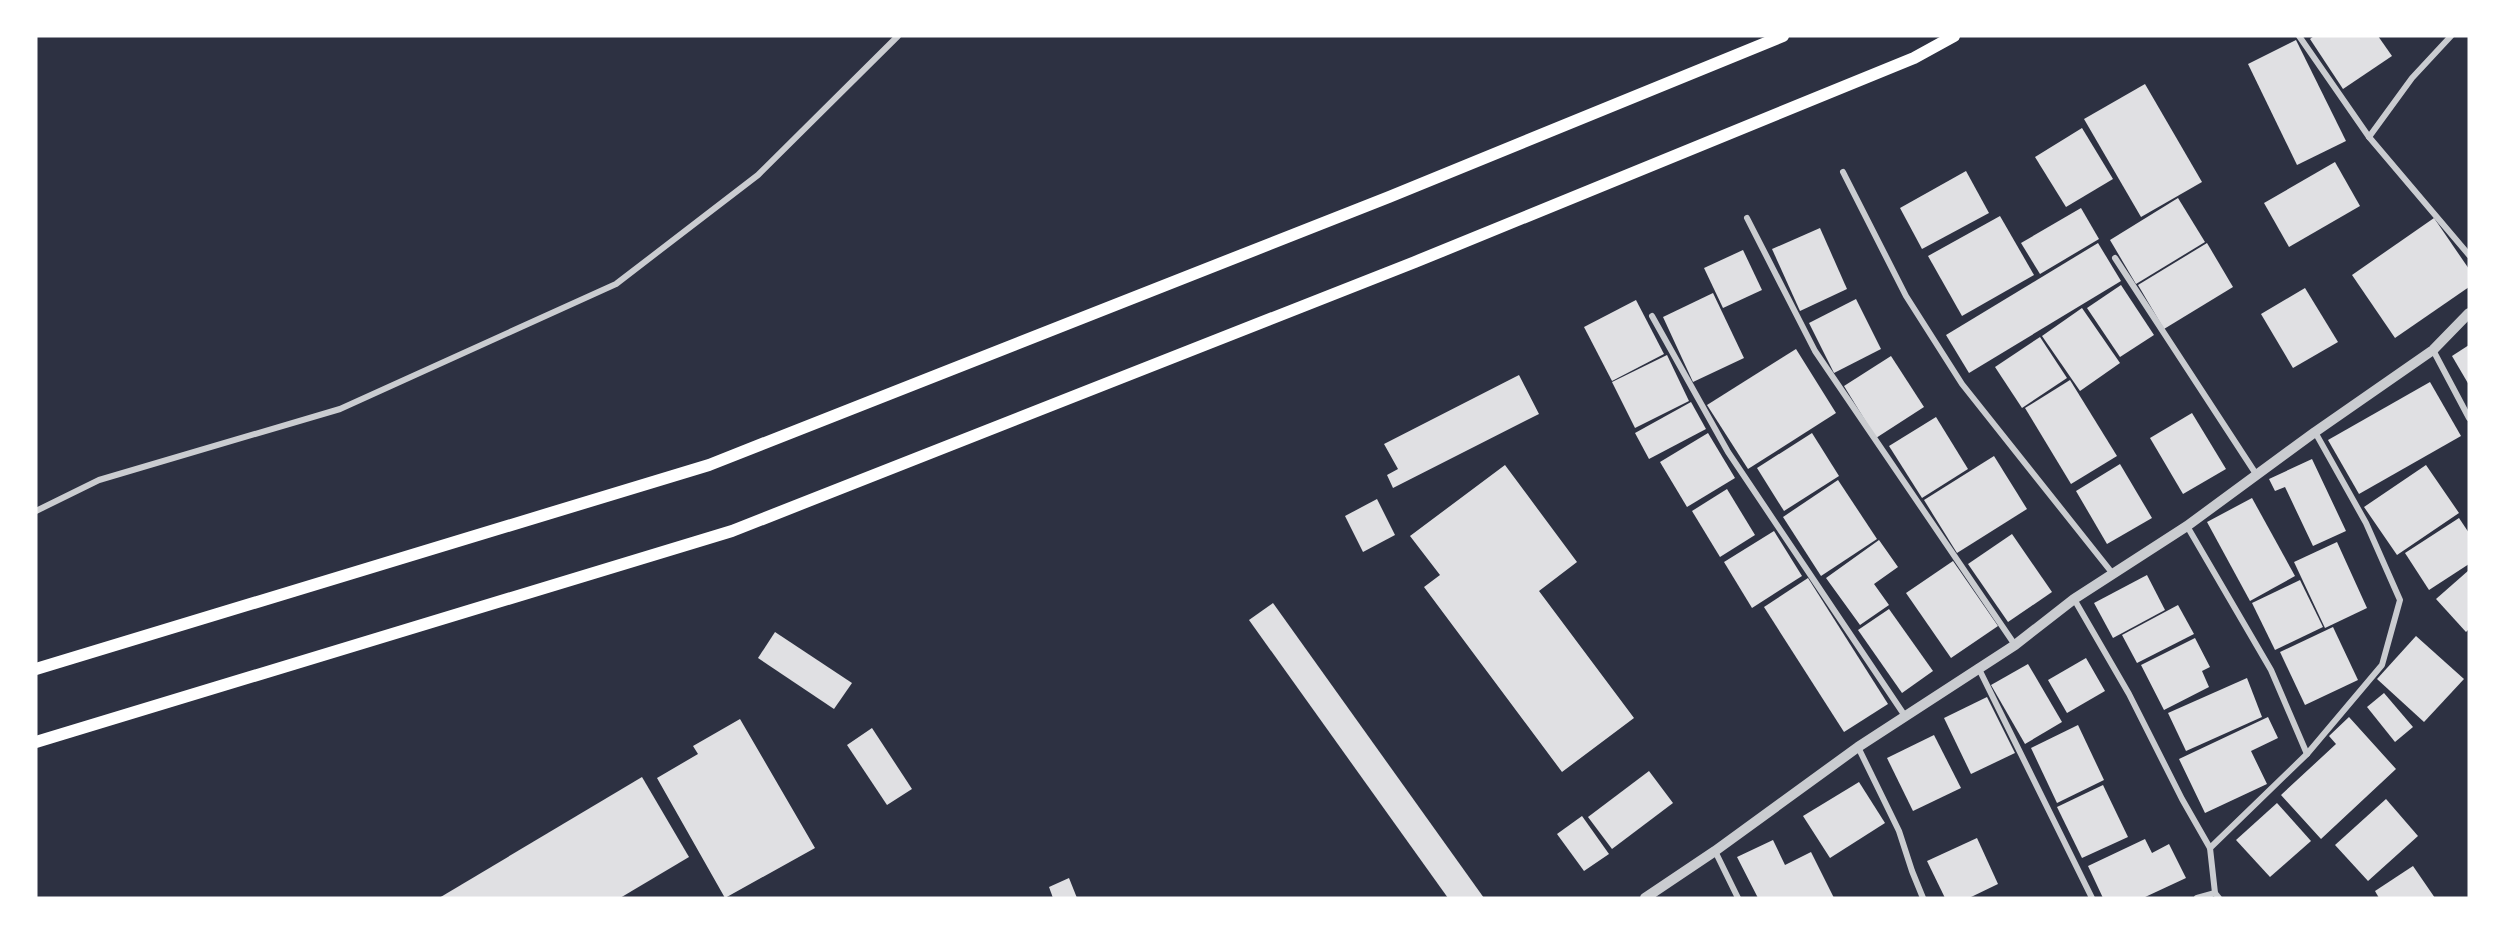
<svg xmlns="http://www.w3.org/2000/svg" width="2505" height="934" viewBox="0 0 2505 934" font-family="Quicksand,sans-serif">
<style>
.building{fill:#e0e0e3}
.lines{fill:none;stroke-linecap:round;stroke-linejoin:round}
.minor{stroke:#caccd0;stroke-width:6}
.tertiary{stroke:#caccd0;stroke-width:10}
.secondary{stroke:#fff;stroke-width:12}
</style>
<rect width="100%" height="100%" fill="#2d3142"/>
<g class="building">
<polygon points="2314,36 2378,36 2392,56 2343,89 2310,39"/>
<polygon points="2296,40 2346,141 2297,165 2248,64"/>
<polygon points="2145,84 2202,182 2141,217 2084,119"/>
<polygon points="2082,128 2113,179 2066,207 2035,157"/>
<polygon points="2335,162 2360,206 2289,247 2264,203"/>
<polygon points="1966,171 1989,213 1922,249 1900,208"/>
<polygon points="2178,198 2205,242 2136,284 2110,240"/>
<polygon points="2081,208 2099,239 2040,274 2021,243"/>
<polygon points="2000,216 2034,275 1962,316 1928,256"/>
<polygon points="2434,218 2469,269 2469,287 2395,338 2352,275"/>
<polygon points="1820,228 1847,289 1800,311 1772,249"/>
<polygon points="2098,243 2121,281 1969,373 1946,335"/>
<polygon points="2207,243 2233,287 2164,329 2138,285"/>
<polygon points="1743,250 1762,290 1723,308 1704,268"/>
<polygon points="2121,285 2154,335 2120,357 2087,308"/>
<polygon points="2305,288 2338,342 2293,368 2261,314"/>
<polygon points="1713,293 1744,358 1693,382 1663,317"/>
<polygon points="1856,299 1881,349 1834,373 1809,323"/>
<polygon points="1636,300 1664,354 1612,381 1584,327"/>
<polygon points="2082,308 2120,363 2080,391 2042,336"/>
<polygon points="2040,337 2067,378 2022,408 1995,367"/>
<polygon points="2469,345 2469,385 2452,356"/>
<polygon points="1796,349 1836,413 1748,469 1707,405"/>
<polygon points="1667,355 1689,401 1635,428 1612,382"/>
<polygon points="1891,356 1924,407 1876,438 1844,386"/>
<polygon points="1519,375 1539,414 1393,488 1387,475 1398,469 1384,444"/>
<polygon points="2070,380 2117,456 2071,484 2025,408"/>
<polygon points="2430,382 2461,436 2359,494 2328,440"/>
<polygon points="1691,402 1706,429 1649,459 1635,433"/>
<polygon points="2192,413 2226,469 2183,494 2150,438"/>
<polygon points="1936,417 1968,469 1922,498 1889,446"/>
<polygon points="1708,433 1735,478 1687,507 1660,462"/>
<polygon points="1812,433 1839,476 1784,511 1757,468"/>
<polygon points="1994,456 2027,509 1957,553 1924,500"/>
<polygon points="2312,459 2346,531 2313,546 2285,487 2275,491 2269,479"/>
<polygon points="2120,464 2152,518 2107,544 2076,491"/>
<polygon points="1505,465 1577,562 1539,591 1634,718 1562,772 1424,587 1440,575 1410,536"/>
<polygon points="2426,465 2459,513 2397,555 2364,507"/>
<polygon points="1838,480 1877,539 1821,576 1783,517"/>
<polygon points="1727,489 1755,535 1720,557 1692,511"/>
<polygon points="2252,498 2295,576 2250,601 2207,522"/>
<polygon points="1377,499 1395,535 1363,552 1345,516"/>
<polygon points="2459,518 2469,533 2469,564 2429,590 2405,553"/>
<polygon points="1774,531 1802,576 1752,608 1724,562"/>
<polygon points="2012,534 2052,592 2008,622 1968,564"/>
<polygon points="1879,540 1898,567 1874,584 1889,605 1860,625 1826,578"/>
<polygon points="2337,542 2367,608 2325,628 2294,562"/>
<polygon points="1953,561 1998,626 1951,658 1906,593"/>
<polygon points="2469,570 2469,629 2466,632 2436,599"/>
<polygon points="2147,575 2165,610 2113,638 2094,603"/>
<polygon points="1808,578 1888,704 1844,732 1764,607"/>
<polygon points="2300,580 2323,627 2275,650 2252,603"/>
<polygon points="1273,603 1484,898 1448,898 1249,620"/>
<polygon points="2178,605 2194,634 2137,663 2122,635"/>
<polygon points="1889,609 1933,671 1902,693 1858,630"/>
<polygon points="2333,627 2358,680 2305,705 2280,652"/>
<polygon points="775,632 852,683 834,709 758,658"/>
<polygon points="2416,636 2464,679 2424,722 2377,679"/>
<polygon points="2195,638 2210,667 2202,671 2209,687 2164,710 2141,665"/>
<polygon points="2086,658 2105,691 2067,713 2048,680"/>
<polygon points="2028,664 2062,722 2025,744 1991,685"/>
<polygon points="2247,678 2262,717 2186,751 2168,713"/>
<polygon points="2384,693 2413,727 2395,742 2367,707"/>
<polygon points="1987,697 2015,753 1971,774 1944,718"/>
<polygon points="2268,717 2278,738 2251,751 2267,784 2205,813 2179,759"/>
<polygon points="2349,717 2396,769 2321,839 2281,795 2336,744 2329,736"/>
<polygon points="740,719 815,848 725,898 657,778 698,754 693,746"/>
<polygon points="2078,725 2104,780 2057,803 2031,748"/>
<polygon points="872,728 912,789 887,805 847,745"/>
<polygon points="1934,735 1961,788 1913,811 1887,758"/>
<polygon points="1649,771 1673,803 1612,849 1588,817"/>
<polygon points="642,777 689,857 620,898 439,898"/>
<polygon points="1859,782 1885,823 1830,858 1803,816"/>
<polygon points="2103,785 2128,837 2082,858 2057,807"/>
<polygon points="2386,799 2418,836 2368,881 2335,845"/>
<polygon points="2277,803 2311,841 2270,877 2236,840"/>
<polygon points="1582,816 1609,854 1584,871 1557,834"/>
<polygon points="1977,838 1998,884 1969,898 1945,898 1927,861"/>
<polygon points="2145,839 2152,853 2169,844 2186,878 2143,898 2103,898 2088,866"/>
<polygon points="1773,840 1785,865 1811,852 1834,898 1758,898 1737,857"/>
<polygon points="2413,866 2435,898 2379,898 2375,891"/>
<polygon points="1069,878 1077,898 1053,898 1049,887"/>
</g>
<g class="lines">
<g class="minor">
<polyline points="2299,36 2369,137 2469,255"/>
<polyline points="2369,137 2412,78 2451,36"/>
<polyline points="1843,172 1906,296 1962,384 2113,574"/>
<polyline points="1747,218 1815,351 2015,645"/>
<polyline points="2115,258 2256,474"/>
<polyline points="1652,316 1728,452 1905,716"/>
<polyline points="2433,350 2469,418"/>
<polyline points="36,511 99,480 340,409 616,284 758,175 898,36"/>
<polyline points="2187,526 2271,670 2307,754"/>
<polyline points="2074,599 2129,694 2182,799 2210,848 2215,893 2219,898"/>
<polyline points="1978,667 2092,898"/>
<polyline points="1858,747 1899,831 1912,871 1923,898"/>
<polyline points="2210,848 2307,754 2382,665 2400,600 2366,523 2315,432"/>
<polyline points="1715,851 1738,898"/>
<polyline points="2197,898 2215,893"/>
</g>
<polyline class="tertiary" points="1645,898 1715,851 1858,747 2015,645 2074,599 2187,526 2315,432 2433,350 2469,313"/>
<g class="secondary">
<polyline points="36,669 709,465 1389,197 1783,36"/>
<polyline points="36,742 732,531 1415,262 1914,58 1954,36"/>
</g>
</g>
<rect width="2505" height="934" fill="none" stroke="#ffffff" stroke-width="75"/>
</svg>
